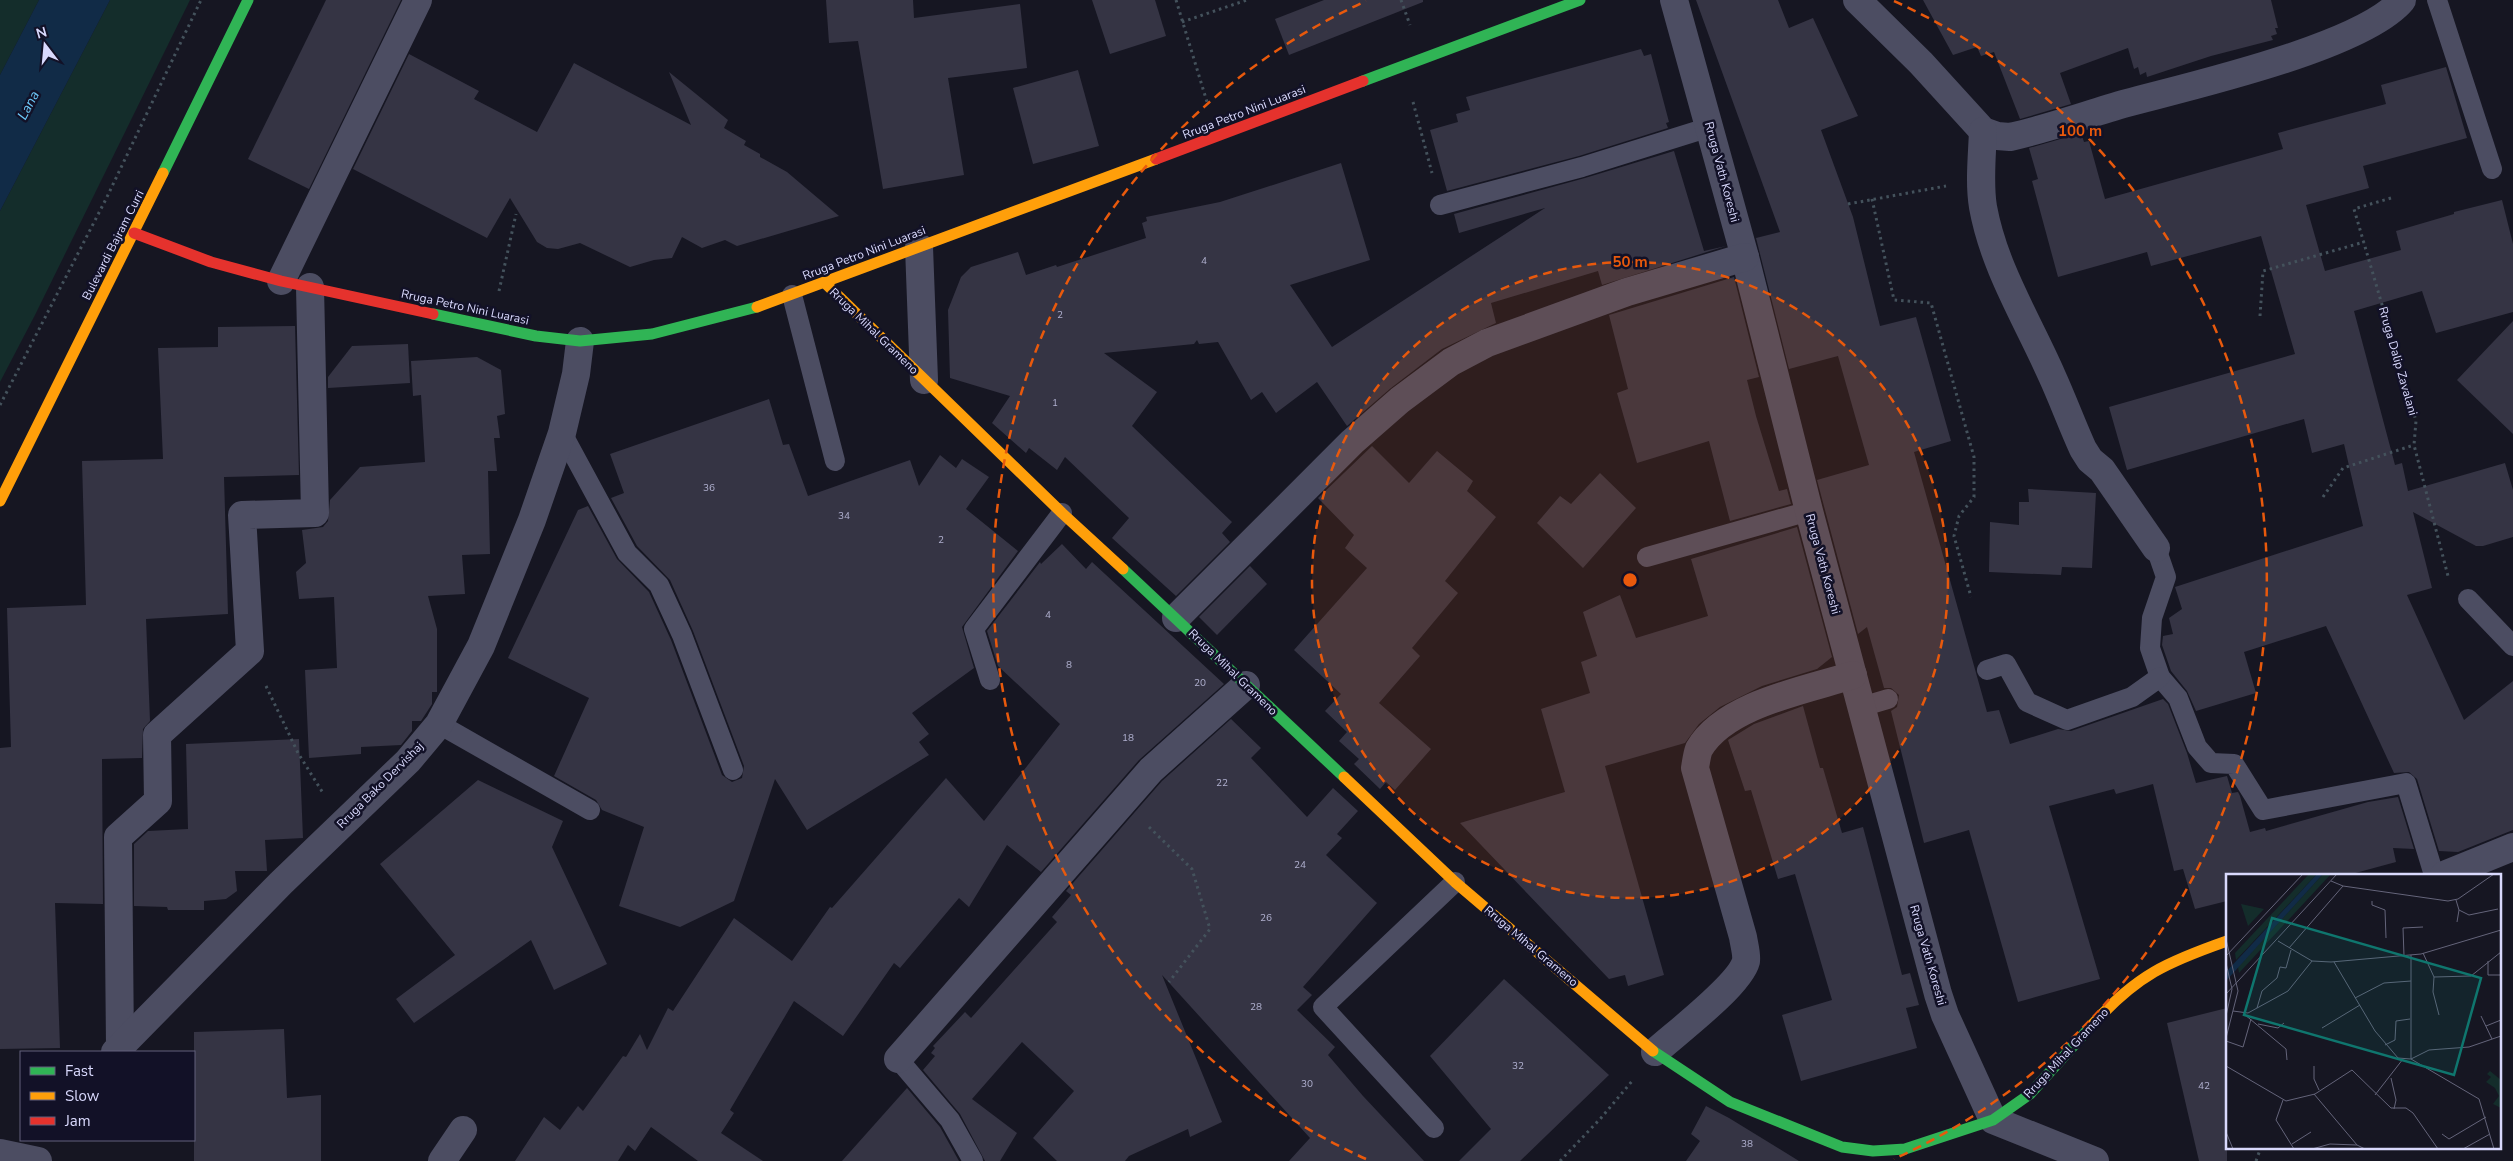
<svg xmlns="http://www.w3.org/2000/svg" width="2513" height="1161" viewBox="0 0 2513 1161" font-family="'Nunito Sans',sans-serif">
<style>
.green{fill:#142d2b}
.water{fill:#112b47}
.building{fill:#353444}
.lines{fill:none;stroke-linecap:round;stroke-linejoin:round}
.path{stroke:#44525c;stroke-width:3;stroke-dasharray:2.5 4;stroke-linecap:butt}
.lane{stroke:#4c4d62;stroke-width:20}
.street{stroke:#4c4d62;stroke-width:28}
.fast{stroke:#30b455;stroke-width:11}
.slow{stroke:#ff9f0a;stroke-width:11}
.jam{stroke:#e5322d;stroke-width:11}
.ring{fill:none;stroke:#e8590c;stroke-width:2.5;stroke-dasharray:9 6}
.labels{text-anchor:middle;stroke-width:5;stroke-linejoin:round;paint-order:stroke}
.number-label{font-size:10px;fill:#b0b0cf}
.street-label{font-size:12px;fill:#d9d9fd;stroke:#121127}
.water-label{font-size:14px;font-style:italic;fill:#6cc7f7;stroke:#121127}
.inset-road{fill:none;stroke:#64647a;stroke-width:1}
.view{fill:#0f766e;fill-opacity:0.15;stroke:#0f766e;stroke-width:2.5}
.inset-edge{fill:none;stroke:#d9d9fd;stroke-width:2.5}
.centre{fill:#e8590c;stroke:#121127;stroke-width:2.5}
.ring-label{font-size:15px;text-anchor:middle;font-weight:bold;fill:#e8590c;stroke:#121127;stroke-width:5;stroke-linejoin:round;paint-order:stroke}
</style>
<rect width="100%" height="100%" fill="#161622"/>
<g class="green">
<polygon points="0,0 39,0 0,75"/>
<polygon points="110,0 190,0 35,315 0,382 0,211"/>
</g>
<polygon class="water" points="39,0 110,0 0,211 0,75"/>
<g class="building">
<polygon points="326,0 401,0 309,189 248,159"/>
<polygon points="826,0 913,0 914,18 1020,4 1027,68 948,78 964,175 883,189 858,41 829,43"/>
<polygon points="1092,0 1155,0 1166,36 1110,54"/>
<polygon points="1324,0 1423,0 1423,2 1289,55 1275,19"/>
<polygon points="1696,0 1778,0 1789,28 1813,18 1858,116 1821,130 1853,217 1880,326 1916,317 1951,441 1914,452 1987,712 1999,710 2010,744 2058,729 2071,731 2163,699 2168,704 2187,753 2196,783 2227,776 2232,793 2238,792 2240,796 2250,832 2265,828 2266,831 2368,802 2398,797 2414,849 2393,848 2396,862 2348,875 2227,875 2227,901 2195,909 2183,869 2174,871 2153,784 2116,794 2114,789 2049,806 2100,979 2018,1002 1969,830 1924,843 1891,711 1897,707 1899,695 1891,688 1884,688 1867,627 1858,634 1817,480 1869,465 1838,356 1789,369 1756,238 1780,232"/>
<polygon points="1923,0 2271,0 2278,28 2275,28 2277,34 2271,36 2273,40 2211,56 2147,77 2146,72 2140,75 2138,67 2134,69 2128,48 2060,73 2071,104 2020,119 1994,52 1981,56 1977,47 1953,55"/>
<polygon points="1641,49 1644,56 1651,54 1669,122 1666,123 1668,128 1579,156 1447,191 1430,130 1458,122 1456,114 1470,110 1466,97"/>
<polygon points="409,54 479,91 474,99 537,132 574,63 691,125 669,72 728,120 724,128 746,141 744,145 760,154 760,157 787,172 839,216 737,246 725,240 702,248 682,237 672,258 654,260 630,267 580,243 558,249 547,248 537,242 510,198 487,238 353,169"/>
<polygon points="2446,67 2467,138 2363,166 2369,188 2306,205 2325,271 2401,250 2396,231 2454,214 2454,212 2502,200 2513,244 2513,312 2436,333 2422,291 2354,311 2395,465 2402,463 2408,491 2505,463 2513,490 2513,537 2483,546 2476,546 2413,512 2432,588 2407,595 2464,720 2513,681 2513,830 2458,852 2439,851 2417,779 2409,772 2394,773 2326,626 2244,652 2256,693 2196,711 2187,691 2171,671 2162,645 2163,636 2173,634 2169,618 2182,609 2175,587 2363,526 2344,444 2312,453 2304,419 2127,470 2109,407 2295,354 2261,236 2151,266 2147,252 2058,277 2032,181 2038,179 2029,148 2081,133 2084,142 2089,141 2105,199 2283,149 2278,133 2386,104 2381,85"/>
<polygon points="1078,70 1099,146 1033,164 1013,88"/>
<polygon points="1674,151 1704,251 1726,246 1602,285 1598,271 1491,303 1496,323 1442,349 1391,388 1347,426 1317,382 1276,413 1262,392 1251,400 1218,342 1199,344 1197,340 1194,344 1104,353 1157,392 1132,426 1232,522 1222,533 1230,542 1176,596 1112,538 1129,518 1065,457 1057,470 1029,448 1026,453 992,423 1010,396 950,378 948,310 961,277 971,267 1018,252 1026,275 1056,265 1057,267 1146,238 1142,223 1147,221 1146,217 1220,202 1341,163 1370,260 1290,285 1332,347 1545,208 1459,233 1454,214 1585,178"/>
<polygon points="1734,277 1759,377 1747,380 1756,416 1779,491 1787,489 1791,504 1730,521 1709,441 1637,463 1617,393 1628,389 1609,315"/>
<polygon points="2513,321 2513,434 2457,380"/>
<polygon points="295,326 299,475 224,477 228,614 146,619 150,721 143,729 142,758 102,759 103,904 55,903 60,1048 0,1049 0,748 11,747 7,608 86,605 82,461 163,459 158,348 218,347 218,327"/>
<polygon points="408,344 410,383 328,388 328,377 352,346"/>
<polygon points="477,357 501,370 505,414 497,416 500,438 494,438 497,471 488,471 490,554 462,555 465,594 428,596 437,629 437,692 432,692 432,704 421,721 412,721 412,731 401,745 361,747 361,754 309,758 305,670 337,668 334,597 299,599 296,572 306,563 302,530 323,527 328,521 330,500 360,467 425,462 421,395 413,396 411,361"/>
<polygon points="769,399 783,445 789,444 808,496 910,460 919,486 940,455 956,468 962,459 989,477 966,509 1018,551 962,627 974,668 912,713 929,734 919,742 929,755 807,830 775,779 734,901 680,927 619,906 644,827 602,810 596,800 554,776 589,698 508,658 578,510 588,506 617,559 649,592 671,640 722,775 732,782 742,778 744,766 693,631 670,580 637,546 611,498 624,493 610,454"/>
<polygon points="1372,446 1409,483 1437,451 1473,481 1467,491 1496,517 1445,581 1458,593 1412,648 1420,656 1379,703 1431,749 1395,790 1386,782 1380,789 1354,764 1359,759 1339,741 1347,732 1325,711 1341,694 1294,650 1367,568 1345,548 1354,535 1318,498"/>
<polygon points="1600,473 1636,508 1583,568 1537,523 1560,496 1571,504"/>
<polygon points="2028,489 2096,493 2092,568 2062,567 2061,575 1989,572 1990,522 2019,525 2019,502 2029,502"/>
<polygon points="1797,527 1832,657 1817,669 1762,686 1720,707 1699,724 1685,743 1605,766 1664,975 1628,986 1625,975 1609,979 1460,823 1565,792 1541,709 1590,693 1581,662 1597,656 1583,612 1620,595 1636,638 1708,616 1691,559"/>
<polygon points="1062,544 1086,569 1092,562 1224,684 1139,760 1041,872 1007,845 969,907 959,898 900,968 894,963 843,1036 794,1001 730,1110 734,1113 721,1133 763,1161 698,1161 651,1127 635,1151 628,1145 618,1161 515,1161 544,1117 560,1130 578,1106 583,1111 623,1056 626,1057 640,1034 647,1050 668,1008 673,1011 734,918 792,961 830,907 832,908 946,778 984,821 1060,724 998,666 987,631 1040,562 1041,564"/>
<polygon points="1250,566 1267,584 1217,635 1199,617"/>
<polygon points="1803,706 1820,768 1823,768 1842,833 1863,827 1902,975 1910,973 1919,1005 1906,1008 1917,1048 1801,1081 1782,1015 1832,1000 1795,874 1778,879 1751,790 1745,791 1728,740 1754,724"/>
<polygon points="1231,719 1261,748 1251,758 1307,817 1333,788 1358,811 1337,834 1342,838 1326,855 1377,903 1303,987 1312,995 1297,1010 1335,1047 1328,1055 1363,1096 1424,1161 1289,1161 1310,1138 1162,975 1222,1122 1190,1137 1188,1129 1129,1156 1125,1161 1057,1161 1033,1138 1074,1091 1022,1042 972,1099 1017,1133 1000,1161 985,1161 960,1114 923,1070 935,1056 931,1053 935,1048 933,1046 965,1012 971,1018 1057,922 1052,917 1071,895 1066,891 1162,781"/>
<polygon points="299,739 303,838 265,840 267,871 235,871 237,891 226,899 204,901 204,910 168,910 167,907 134,906 134,844 148,831 188,829 186,744"/>
<polygon points="478,780 563,821 552,847 607,964 554,990 531,940 414,1023 396,999 455,955 380,864"/>
<polygon points="1504,979 1609,1075 1520,1161 1459,1161 1491,1129 1430,1056"/>
<polygon points="2227,1008 2227,1161 2199,1161 2167,1023"/>
<polygon points="284,1029 287,1098 321,1095 321,1161 194,1161 194,1032"/>
<polygon points="907,1088 940,1127 959,1161 842,1161"/>
<polygon points="1706,1106 1729,1118 1799,1161 1686,1161 1700,1141 1691,1134"/>
</g>
<g class="lines">
<g class="path">
<polyline points="1176,0 1207,102"/>
<polyline points="1401,0 1410,25"/>
<polyline points="1182,22 1247,0"/>
<polyline points="1413,102 1432,173"/>
<polyline points="2391,198 2354,209 2416,421 2414,445 2448,576"/>
<polyline points="1872,199 1894,300 1931,303 1974,457 1974,497 1959,516 1954,536 1971,597"/>
<polyline points="1848,204 1946,186"/>
<polyline points="499,291 516,214"/>
<polyline points="2260,316 2263,271 2364,242"/>
<polyline points="0,405 106,199 201,0"/>
<polyline points="2323,497 2343,468 2414,445"/>
<polyline points="266,686 298,753 323,793"/>
<polyline points="1149,827 1192,869 1210,929 1169,982"/>
<polyline points="1560,1161 1601,1118 1633,1080"/>
<polyline points="2256,1161 2261,1147"/>
</g>
<g class="lane">
<polyline points="2437,0 2492,169"/>
<polyline points="1440,205 1582,167 1710,127"/>
<polyline points="792,295 835,461"/>
<polyline points="562,433 627,553 659,585 682,635 733,770"/>
<polyline points="2156,548 2166,577 2152,618 2150,648 2160,677 2178,698 2197,747 2211,763 2234,764 2263,810 2406,783 2434,875"/>
<polyline points="1647,557 1809,511"/>
<polyline points="2468,599 2513,646"/>
<polyline points="1987,670 2006,664 2027,702 2067,720 2132,697 2160,677"/>
<polyline points="990,680 974,629 1062,513"/>
<polyline points="1861,707 1888,699"/>
<polyline points="439,724 590,810"/>
<polyline points="898,1059 950,1120 973,1161"/>
<polyline points="1434,1128 1323,1007 1455,882"/>
</g>
<g class="street">
<polyline points="1674,0 1745,257 1809,511 1938,994 1945,1015 1993,1120 2095,1161"/>
<path d="M1857,0L1921,63L1983,131L1997,136L2010,137C2050,128 2088,114 2127,103C2190,86 2363,47 2402,0"/>
<path d="M1983,131C1982,156 1979,183 1983,207C1994,268 2028,321 2052,376C2063,400 2072,425 2083,449L2090,460L2102,470L2156,548"/>
<polyline points="919,247 924,380"/>
<polyline points="281,281 418,0"/>
<polyline points="1176,618 1352,442 1400,400 1451,362 1487,343 1627,292 1745,257"/>
<polyline points="2444,875 2513,847"/>
<polyline points="120,1047 118,837 158,801 157,735 250,651 242,515 315,513 310,287"/>
<polyline points="115,1052 281,883 408,761 439,724 481,646 532,520 562,433 576,374 580,341"/>
<path d="M1655,1052C1676,1033 1740,985 1746,961C1747,954 1744,944 1743,937L1695,768C1696,762 1697,754 1699,749C1725,704 1806,690 1853,675"/>
<polyline points="898,1059 1151,770 1246,685"/>
<polyline points="0,1153 38,1161"/>
<polyline points="442,1161 463,1130"/>
</g>
<g class="fast">
<polyline points="1363,81 1580,0"/>
<polyline points="163,173 248,0"/>
<polyline points="433,314 536,336 580,341 652,334 757,307"/>
<polyline points="1123,569 1344,777"/>
<polyline points="1653,1051 1730,1102 1842,1147 1873,1151 1905,1149 1993,1120 2030,1094 2093,1024"/>
</g>
<g class="slow">
<polyline points="825,283 1062,513 1123,569"/>
<polyline points="757,307 1156,159"/>
<polyline points="0,501 163,173"/>
<polyline points="1344,777 1455,882 1653,1051"/>
<path d="M2093,1024C2137,975 2167,962 2227,941"/>
</g>
<g class="jam">
<polyline points="1156,159 1363,81"/>
<polyline points="134,233 211,262 281,281 433,314"/>
</g>
</g>
<circle cx="1630" cy="580" r="318" fill="#e8590c" fill-opacity=".12"/>
<g class="ring">
<circle cx="1630" cy="580" r="318"/>
<path d="M1366 1159A636 636 0 0 1 1366 1M1894 1A636 636 0 0 1 1894 1159"/>
</g>
<g class="labels">
<g class="number-label">
<text x="1204" y="264">4</text>
<text x="1060" y="318">2</text>
<text x="1055" y="406">1</text>
<text x="709" y="491">36</text>
<text x="844" y="519">34</text>
<text x="941" y="543">2</text>
<text x="1048" y="618">4</text>
<text x="1069" y="668">8</text>
<text x="1200" y="686">20</text>
<text x="1128" y="741">18</text>
<text x="1222" y="786">22</text>
<text x="1300" y="868">24</text>
<text x="1266" y="921">26</text>
<text x="1256" y="1010">28</text>
<text x="1518" y="1069">32</text>
<text x="1307" y="1087">30</text>
<text x="2204" y="1089">42</text>
<text x="1747" y="1147">38</text>
</g>
<g class="street-label">
<text transform="translate(1244 112) rotate(-21)" y="4">Rruga Petro Nini Luarasi</text>
<text transform="translate(1722 172) rotate(75)" y="4">Rruga Vath Koreshi</text>
<text transform="translate(113 245) rotate(-63)" y="4">Bulevardi Bajram Curri</text>
<text transform="translate(864 253) rotate(-21)" y="4">Rruga Petro Nini Luarasi</text>
<text transform="translate(465 307) rotate(12)" y="4">Rruga Petro Nini Luarasi</text>
<text transform="translate(874 331) rotate(44)" y="4">Rruga Mihal Grameno</text>
<text transform="translate(2398 361) rotate(74)" y="4">Rruga Dalip Zavalani</text>
<text transform="translate(1823 564) rotate(75)" y="4">Rruga Vath Koreshi</text>
<text transform="translate(1233 672) rotate(44)" y="4">Rruga Mihal Grameno</text>
<text transform="translate(380 785) rotate(-45)" y="4">Rruga Bako Dervishaj</text>
<text transform="translate(1531 946) rotate(40)" y="4">Rruga Mihal Grameno</text>
<text transform="translate(1928 955) rotate(74)" y="4">Rruga Vath Koreshi</text>
<text transform="translate(2066 1053) rotate(-47)" y="4">Rruga Mihal Grameno</text>
</g>
<g class="water-label">
<text transform="translate(28 105) rotate(-62)" y="5">Lana</text>
</g>
</g>
<g transform="translate(2226 874)">
<rect width="275" height="275" fill="#161622"/>
<path d="M83,0H91L10,86L9,79ZM97,0H105L13,99L12,93ZM15,30L38,35L22,52ZM264,197L275,206V234L267,230L273,222L269,214L260,208L265,203L261,200Z" fill="#142d2b"/>
<path d="M91,0H97L0,107V98Z" fill="#112b47"/>
<path class="inset-road" d="M105,7L117,12L222,27L232,25L268,0M230,26L233,36L231,48M146,27V31L159,36L160,64M233,36L243,41L272,35M0,65L12,117L0,164M52,67L86,87L105,88L195,80L275,56M63,74L117,12M197,79L208,103L207,118L213,141M0,82L77,0M178,82L177,54L197,53M262,87V101H275V91M108,88L149,157L172,184L185,185L203,176L243,173L275,162M0,89L6,115L0,142M208,103L245,102L275,78M0,120L111,0M129,124L158,109L185,107M31,134L36,117L51,104L54,93L60,94L65,76M7,137L22,139L62,117L86,87M18,140L60,175L61,186M255,142L266,165M32,150L52,154L58,149M260,152L275,146M96,154L134,131M0,167L17,173L25,145M159,171L169,166L170,147L184,145M185,185L253,225L268,275M185,185V81M0,192L60,227L89,220L126,196L165,234H180L187,239L212,275M88,192V205L93,216M165,204L170,226L168,235M88,220L131,271L139,275M149,221L177,185M57,226L50,246L68,275M0,258L7,275M216,260L223,265L260,243M66,270L85,258M86,275L104,270L131,271M237,275L264,260"/>
<path class="view" d="M46,44L255,104L228,201L18,141Z"/>
<rect width="275" height="275" class="inset-edge"/>
</g>
<circle cx="1630" cy="580" r="8" class="centre"/>
<g class="ring-label">
<text x="2080" y="136">100 m</text>
<text x="1630" y="267">50 m</text>
</g>
<rect x="20" y="1051" width="175" height="90" fill="#121127" stroke="#62617d"/>
<rect x="30" y="1067" width="25" height="8" fill="#30b455" stroke="#62617d"/>
<text x="65" y="1076" font-size="15" fill="#d9d9fd">Fast</text>
<rect x="30" y="1092" width="25" height="8" fill="#ff9f0a" stroke="#62617d"/>
<text x="65" y="1101" font-size="15" fill="#d9d9fd">Slow</text>
<rect x="30" y="1117" width="25" height="8" fill="#e5322d" stroke="#62617d"/>
<text x="65" y="1126" font-size="15" fill="#d9d9fd">Jam</text>
<g transform="translate(45 45) rotate(344)" stroke="#121127" stroke-width="4" paint-order="stroke">
<path d="M0-4L9 19L0 12L-9 19Z" fill="#d9d9fd"/>
<text y="-8" font-size="14" font-weight="bold" text-anchor="middle" fill="#d9d9fd">N</text>
</g>
</svg>
